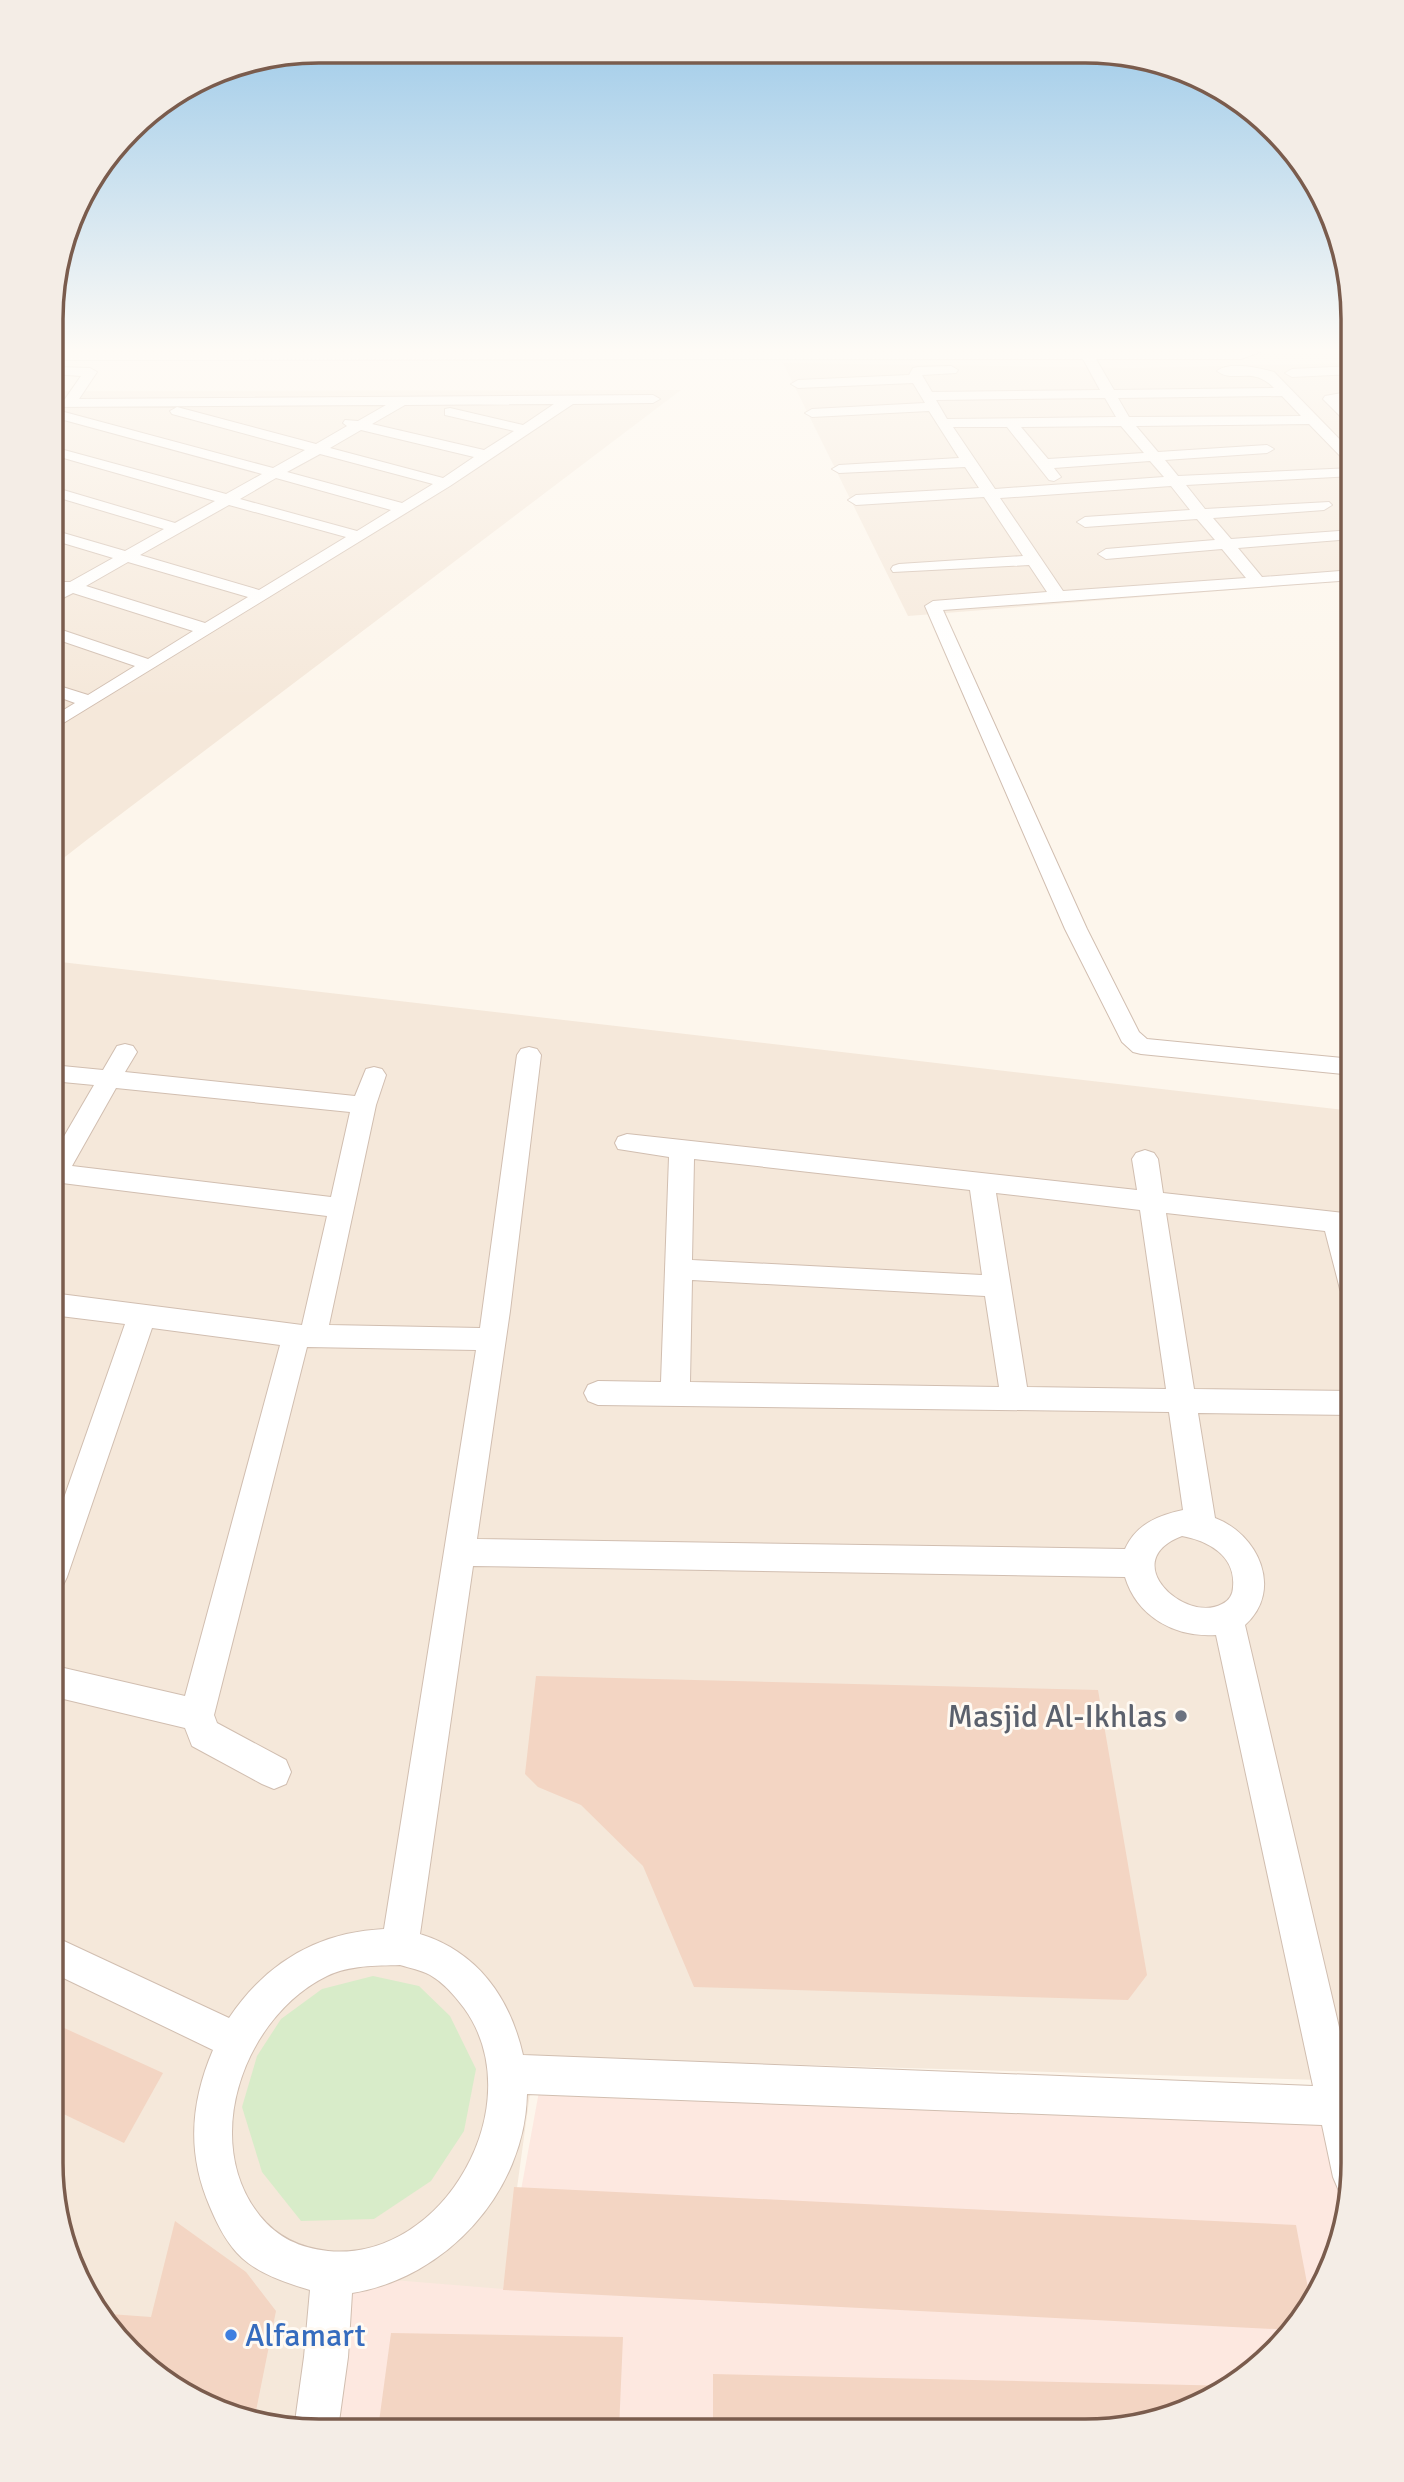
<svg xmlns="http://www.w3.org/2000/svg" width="1404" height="2482" viewBox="0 0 1404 2482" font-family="Signika,sans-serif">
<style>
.residential{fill:#f5e8da}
.commercial{fill:#fde8e0}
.green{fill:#d8ecc9}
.building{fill:#f3d5c3}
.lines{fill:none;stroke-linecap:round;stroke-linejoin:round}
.minor-casing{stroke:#d1beb0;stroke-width:2}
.minor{fill:#fff;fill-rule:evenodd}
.worship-dot{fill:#6b7280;stroke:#fffaf3;stroke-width:2.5}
.shop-dot{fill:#3f7fe0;stroke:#fffaf3;stroke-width:2.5}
.labels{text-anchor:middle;stroke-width:6;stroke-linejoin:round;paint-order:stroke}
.near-worship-label{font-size:32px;fill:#5b616d;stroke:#fffaf3;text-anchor:end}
.near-shop-label{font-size:32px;fill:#366cbe;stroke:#fffaf3;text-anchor:start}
.rim{fill:none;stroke:#7a5c4d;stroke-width:3.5}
</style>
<rect width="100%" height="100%" fill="#fdf6ec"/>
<g class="residential">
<polygon points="783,363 1133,368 1353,363 1353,589 1345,581 908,616"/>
<polygon points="681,390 88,839 52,867 53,391"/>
<polygon points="52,961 1353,1111 1353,2081 535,2057 503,2290 314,2429 283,2429 216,2411 142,2365 96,2313 65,2250 51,2163"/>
</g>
<polygon class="commercial" points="542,2075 1353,2088 1353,2181 1333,2266 1298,2327 1235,2386 1172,2417 1085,2431 309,2429 332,2275 503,2289"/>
<polygon class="green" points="373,1976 419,1986 450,2016 476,2069 464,2131 431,2181 374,2219 301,2221 262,2172 242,2107 257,2056 281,2019 322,1989"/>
<g class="building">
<polygon points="536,1676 1098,1690 1147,1975 1128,2000 694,1987 643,1866 581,1805 538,1787 525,1774"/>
<polygon points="51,2022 163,2073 124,2143 51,2108"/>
<polygon points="514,2187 1296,2225 1311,2304 1294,2330 503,2290"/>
<polygon points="175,2221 246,2272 276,2311 254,2421 216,2411 142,2365 96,2313 151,2317"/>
<polygon points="391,2333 623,2337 619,2430 378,2429"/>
<polygon points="713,2374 1235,2386 1172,2417 1085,2431 713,2430"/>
</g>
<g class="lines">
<defs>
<g id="minor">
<path d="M53,352H1260L1241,359H1096L1114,390L1274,388C1252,365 1234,384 1217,371C1230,361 1259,368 1274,372L1353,453V465L1348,464L1309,424L1136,426L1158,452L1267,445L1274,449L1267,453L1165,460L1178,476L1353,468V476L1186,485L1205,509L1329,502L1332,505L1324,510L1213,518L1231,539L1353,530L1352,539L1238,548L1262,577L1353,570V580L943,610L1087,929L1139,1032L1147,1039L1353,1059V1075L1141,1054L1133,1052L1122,1042L1065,929L925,606L933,601L1047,592L1029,565L893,572L891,569L893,566L899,564L1023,556L984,497L856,505L848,500L856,495L979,488L965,467L839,473L832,469L839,465L959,458L929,411L812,417L805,413L812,409L925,403L913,383L798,388L791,384L798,380L909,375L913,368L918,367L951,366L958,370L956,373L922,375L932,392L1100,390L1083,359L53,360ZM1282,396L1301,416L1129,417L1118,398ZM1105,398L1116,417L947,419L936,400ZM1121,426L1144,453L1048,459L1021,427ZM953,427H1007L1049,480L1054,481L1061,477L1054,468L1150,461L1164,477L995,489ZM1171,486L1190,510L1085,517L1077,522L1085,527L1197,519L1215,540L1106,549L1098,554L1106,559L1222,549L1246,578L1063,591L1000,498Z"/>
<polygon points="1353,366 1353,374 1292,377 1285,373 1292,369"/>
<path d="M58,367L90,368L97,372L79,399L653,395L660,399L653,403L573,404L450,486L52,730V717L75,703L53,695V684L88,695L135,666L53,638V627L148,659L193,631L73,593L53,603V591L58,588L56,585L58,582H70L113,558L53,540V530L125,551L164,529L53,496V487L175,523L215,501L53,455V447L226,494L262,474L53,417V409L273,468L305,450L172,414L170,411L177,407L316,444L347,426L343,423L345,420L358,421L386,405L53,407V399H65L81,376L53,374V369ZM554,404L523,425L450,408L445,409V415L514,431L484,450L372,424L405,405ZM361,430L474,457L443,478L330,448ZM320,454L433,484L402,503L287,472ZM276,478L391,510L357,531L240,499ZM229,505L346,537L259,590L140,555ZM128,562L248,597L205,623L86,586Z"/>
<polygon points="1353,391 1353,399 1340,401 1353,414 1353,425 1348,424 1323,399 1325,396"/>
<path d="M125,1044L133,1046L137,1052L125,1072L355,1096L366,1069L374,1067L382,1069L386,1075L376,1105L329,1325L480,1328L517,1055L521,1049L529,1047L537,1049L541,1055L510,1311L477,1539L1125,1549C1136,1524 1159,1515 1183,1510L1169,1412L598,1405L588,1401L584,1393L588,1385L598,1381L661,1382L669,1157L618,1149L615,1143L618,1137L627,1134L1137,1190L1132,1159L1136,1153L1145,1150L1154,1153L1158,1159L1163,1193L1353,1214V1299L1343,1296L1340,1289L1325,1231L1166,1213L1194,1389L1353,1391V1415L1198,1413L1215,1518C1258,1534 1284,1590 1245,1625L1353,2087V2181L1349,2196L1339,2191L1333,2177L1322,2125L527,2094C525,2192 446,2278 352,2293L348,2357L338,2429H294L304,2357L310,2290C286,2283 260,2274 242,2258C227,2244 218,2226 210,2207C187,2154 190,2104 213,2050L51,1972V1935L229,2018C266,1963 318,1932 384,1929L476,1350L307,1347L214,1715L217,1723L286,1760L291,1772L286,1784L274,1789L262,1784L192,1746L185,1728L51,1696V1665L185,1696L280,1345L152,1328L67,1577L62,1587L51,1591L52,1532L125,1324L52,1315V1293L302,1325L327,1216L62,1183L52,1188V1157L94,1085L52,1081V1065L103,1070L117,1046ZM116,1088L350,1112L331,1197L72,1166ZM694,1159L970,1190L982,1275L692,1260ZM996,1193L1140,1210L1166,1389L1027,1387ZM692,1280L985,1296L999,1387L690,1382ZM1182,1536C1209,1541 1236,1556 1233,1587C1233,1594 1229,1601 1222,1604C1185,1624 1116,1561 1182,1536ZM473,1566L1125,1577C1137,1617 1176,1638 1216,1635L1313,2086L523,2055C510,1998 478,1952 420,1934ZM400,1965C410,1968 421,1970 430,1975C444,1983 455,1996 464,2008C533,2103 444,2262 328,2251C300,2248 278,2238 260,2216C199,2140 245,2016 327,1976C349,1965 376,1966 400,1965Z"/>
</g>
</defs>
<use href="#minor" class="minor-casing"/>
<use href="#minor" class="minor"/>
</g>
<linearGradient id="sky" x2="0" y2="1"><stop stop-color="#97c7e8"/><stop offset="0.5" stop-color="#fefbf6"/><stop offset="1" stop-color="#fefbf6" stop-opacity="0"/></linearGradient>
<rect width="1404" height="700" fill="url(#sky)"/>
<circle class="worship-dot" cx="1181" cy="1716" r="7"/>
<circle class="shop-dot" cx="231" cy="2335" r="7"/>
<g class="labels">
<g class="near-worship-label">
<text x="1167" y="1727">Masjid Al-Ikhlas</text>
</g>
<g class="near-shop-label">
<text x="245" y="2346">Alfamart</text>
</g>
</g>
<path d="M0 0H1404V2482H0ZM319 63H1085A256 256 0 0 1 1341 319V2163A256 256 0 0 1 1085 2419H319A256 256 0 0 1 63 2163V319A256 256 0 0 1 319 63Z" fill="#f4ede6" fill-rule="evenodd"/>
<path class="rim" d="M319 63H1085A256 256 0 0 1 1341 319V2163A256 256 0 0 1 1085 2419H319A256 256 0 0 1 63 2163V319A256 256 0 0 1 319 63Z"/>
</svg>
